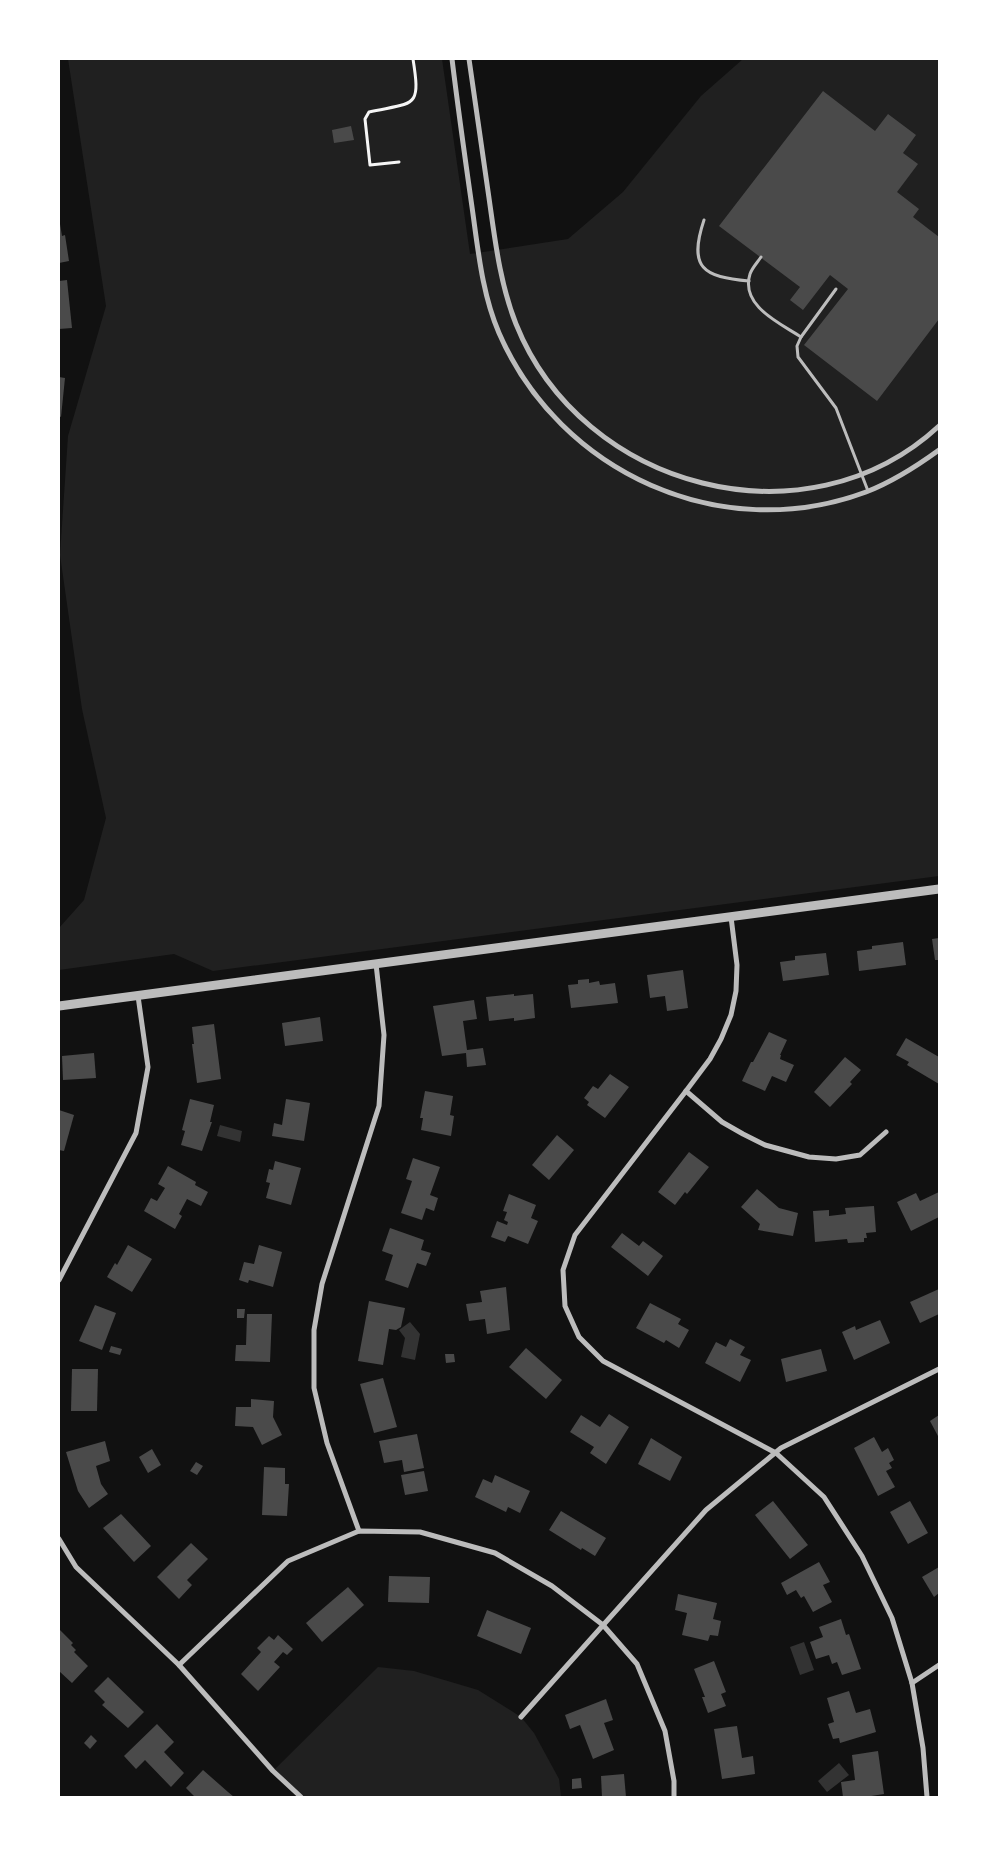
<svg xmlns="http://www.w3.org/2000/svg" width="998" height="1856" viewBox="0 0 998 1856" font-family="'PT Sans',sans-serif">
<style>
.green{fill:#202020}
.water{fill:#333}
.building{fill:#4a4a4a}
.lines{fill:none;stroke-linecap:round;stroke-linejoin:round}
.path{stroke:#f5f5f5;stroke-width:3}
.service{stroke:#bcbcbc;stroke-width:3}
.minor{stroke:#bcbcbc;stroke-width:5}
.tertiary{stroke:#bcbcbc;stroke-width:9}
</style>
<rect width="100%" height="100%" fill="#111"/>
<g class="green">
<polygon points="68,59 442,59 470,254 568,239 623,192 701,96 743,59 939,59 939,876 213,971 174,954 59,970 59,928 84,900 106,818 82,709 60,555 68,436 106,306"/>
<polygon points="378,1667 414,1671 478,1690 521,1717 534,1733 559,1779 561,1797 301,1797 273,1771"/>
</g>
<g class="water">
<polygon points="220,1125 242,1131 240,1142 217,1136"/>
<polygon points="410,1322 420,1334 415,1360 401,1357 405,1338 399,1330"/>
<polygon points="804,1642 814,1670 800,1675 790,1647"/>
<polygon points="839,1763 849,1775 827,1792 818,1781"/>
</g>
<g class="building">
<polygon points="823,91 875,131 888,114 916,135 903,153 918,164 897,192 919,209 913,217 939,237 939,319 877,401 804,345 848,289 830,275 803,310 790,300 800,287 719,226"/>
<polygon points="351,126 354,140 334,143 332,130"/>
<polygon points="60,224 62,236 65,235 69,261 59,263"/>
<polygon points="67,280 72,328 59,329 59,281"/>
<polygon points="59,377 65,378 61,417 59,416"/>
<polygon points="939,938 939,960 935,960 932,939"/>
<polygon points="903,942 906,965 859,971 857,951 872,949 872,946"/>
<polygon points="826,953 829,975 783,981 780,962 795,960 795,956"/>
<polygon points="683,970 688,1008 667,1011 665,996 650,998 647,975"/>
<polygon points="589,979 589,983 599,981 600,985 615,983 618,1003 571,1008 568,985 578,984 578,980"/>
<polygon points="514,994 514,996 533,994 535,1018 514,1021 514,1018 489,1021 486,997"/>
<polygon points="474,1000 477,1019 463,1021 467,1050 483,1048 486,1065 467,1067 466,1053 442,1056 433,1006"/>
<polygon points="320,1017 323,1041 285,1046 282,1023"/>
<polygon points="214,1024 221,1079 197,1083 192,1044 194,1044 192,1027"/>
<polygon points="769,1032 787,1040 780,1055 781,1055 780,1059 794,1065 786,1082 772,1076 765,1091 742,1081 751,1062 753,1062"/>
<polygon points="906,1038 939,1057 939,1084 907,1065 909,1062 896,1055"/>
<polygon points="94,1053 96,1078 63,1080 62,1056"/>
<polygon points="845,1057 861,1070 850,1082 852,1084 830,1107 814,1092"/>
<polygon points="610,1074 629,1087 605,1118 587,1105 589,1102 584,1098 593,1086 598,1089"/>
<polygon points="425,1091 453,1096 450,1115 454,1116 451,1136 421,1130 423,1118 420,1118"/>
<polygon points="190,1099 214,1105 210,1122 212,1122 202,1151 181,1145 185,1131 182,1130"/>
<polygon points="286,1099 310,1103 304,1141 272,1136 274,1123 282,1125"/>
<polygon points="59,1110 74,1115 64,1151 59,1150"/>
<polygon points="557,1135 574,1150 549,1180 532,1165"/>
<polygon points="689,1152 709,1167 687,1194 685,1192 675,1205 658,1192"/>
<polygon points="413,1158 440,1167 430,1195 438,1198 434,1211 426,1208 422,1220 401,1213 412,1181 406,1179"/>
<polygon points="275,1161 301,1168 291,1205 266,1198 270,1183 266,1182 269,1169 273,1170"/>
<polygon points="168,1166 196,1182 195,1185 208,1192 201,1206 187,1199 179,1214 182,1216 175,1229 144,1211 151,1198 157,1201 165,1188 158,1184"/>
<polygon points="757,1189 779,1208 798,1213 793,1236 758,1230 760,1224 741,1207"/>
<polygon points="939,1192 939,1217 911,1231 897,1202 916,1193 920,1201"/>
<polygon points="509,1194 536,1205 531,1218 538,1221 528,1244 508,1236 505,1242 491,1237 497,1221 507,1225 508,1222 504,1220 507,1212 503,1211"/>
<polygon points="874,1206 876,1232 866,1233 867,1238 864,1238 864,1242 848,1243 847,1239 815,1242 813,1211 829,1210 829,1216 846,1214 845,1208"/>
<polygon points="390,1228 424,1240 421,1250 431,1253 426,1266 417,1263 408,1288 385,1280 393,1255 382,1251"/>
<polygon points="622,1233 639,1246 643,1241 663,1256 648,1276 611,1247"/>
<polygon points="128,1245 152,1259 132,1292 107,1277 115,1263 117,1265"/>
<polygon points="259,1245 282,1252 273,1287 249,1280 248,1283 239,1280 244,1262 254,1264"/>
<polygon points="506,1287 510,1330 487,1334 485,1319 469,1321 466,1304 482,1302 480,1291"/>
<polygon points="939,1289 939,1314 920,1323 910,1302"/>
<polygon points="369,1301 405,1308 401,1327 396,1330 389,1329 383,1365 358,1361"/>
<polygon points="650,1303 681,1319 678,1324 689,1330 679,1348 666,1340 664,1343 636,1328"/>
<polygon points="95,1305 116,1313 102,1350 79,1341"/>
<polygon points="237,1309 245,1309 244,1318 237,1318"/>
<polygon points="247,1314 272,1314 270,1362 235,1361 236,1345 246,1345"/>
<polygon points="880,1320 890,1343 854,1360 842,1332 855,1326 856,1330"/>
<polygon points="730,1339 745,1347 740,1355 751,1360 740,1382 705,1363 716,1342 726,1347"/>
<polygon points="111,1346 122,1349 120,1355 109,1352"/>
<polygon points="526,1348 562,1380 546,1399 509,1367"/>
<polygon points="821,1349 827,1371 786,1382 781,1359"/>
<polygon points="445,1354 454,1354 455,1362 446,1363"/>
<polygon points="72,1369 98,1369 97,1411 71,1411"/>
<polygon points="383,1378 397,1427 374,1433 360,1384"/>
<polygon points="251,1399 274,1401 273,1417 282,1435 262,1445 253,1427 235,1426 236,1407 251,1407"/>
<polygon points="609,1414 629,1427 606,1464 590,1453 594,1447 570,1432 581,1415 600,1427"/>
<polygon points="939,1415 939,1438 930,1421"/>
<polygon points="417,1434 424,1468 404,1472 402,1460 384,1463 379,1441"/>
<polygon points="874,1437 882,1452 888,1448 894,1460 889,1463 892,1468 886,1471 895,1487 878,1496 854,1448"/>
<polygon points="651,1438 682,1457 670,1481 638,1464"/>
<polygon points="105,1441 110,1461 96,1466 101,1484 108,1494 89,1508 78,1491 66,1452"/>
<polygon points="152,1449 161,1465 148,1473 139,1457"/>
<polygon points="196,1462 203,1466 197,1475 190,1471"/>
<polygon points="264,1467 285,1468 285,1484 289,1484 287,1516 262,1515"/>
<polygon points="424,1471 428,1491 405,1495 401,1475"/>
<polygon points="495,1475 530,1491 520,1513 508,1507 506,1512 475,1497 483,1479 492,1483"/>
<polygon points="773,1501 808,1545 790,1559 755,1515"/>
<polygon points="910,1501 928,1533 908,1544 890,1512"/>
<polygon points="561,1511 606,1538 595,1556 582,1548 581,1550 549,1530"/>
<polygon points="121,1514 151,1546 134,1562 103,1528"/>
<polygon points="191,1543 208,1559 187,1580 192,1585 179,1599 157,1577"/>
<polygon points="819,1562 830,1582 823,1585 832,1602 813,1612 804,1596 801,1598 796,1590 787,1595 781,1583"/>
<polygon points="939,1567 939,1593 934,1597 922,1577"/>
<polygon points="389,1576 430,1577 429,1603 388,1602"/>
<polygon points="348,1587 364,1605 322,1642 306,1623"/>
<polygon points="678,1594 717,1603 713,1619 721,1621 718,1636 710,1635 708,1641 682,1635 687,1613 675,1610"/>
<polygon points="487,1610 531,1628 521,1654 477,1636"/>
<polygon points="841,1619 846,1635 849,1634 861,1669 842,1675 837,1662 832,1664 829,1655 816,1659 810,1642 823,1637 819,1627"/>
<polygon points="59,1629 73,1643 71,1645 76,1650 74,1652 88,1666 72,1683 59,1671"/>
<polygon points="278,1635 293,1649 287,1655 283,1652 274,1662 280,1667 258,1691 241,1674 261,1652 257,1648 269,1636 274,1640"/>
<polygon points="714,1661 726,1692 721,1694 726,1706 708,1713 702,1697 705,1697 694,1669"/>
<polygon points="108,1677 144,1712 128,1728 102,1705 105,1702 94,1691"/>
<polygon points="849,1691 856,1713 870,1709 876,1732 840,1743 839,1738 833,1739 828,1724 834,1722 827,1698"/>
<polygon points="606,1699 613,1720 604,1723 614,1750 593,1759 580,1725 570,1729 565,1715"/>
<polygon points="157,1724 174,1742 164,1752 184,1773 171,1787 145,1760 136,1769 124,1756"/>
<polygon points="737,1726 742,1758 753,1756 755,1774 722,1779 714,1729"/>
<polygon points="91,1735 97,1741 90,1749 84,1743"/>
<polygon points="878,1751 884,1794 865,1797 843,1797 841,1782 855,1780 852,1755"/>
<polygon points="203,1770 228,1792 234,1797 195,1797 186,1788"/>
<polygon points="624,1774 626,1797 602,1797 601,1776"/>
<polygon points="581,1778 582,1788 572,1789 572,1779"/>
</g>
<g class="lines">
<path class="path" d="M399,162L370,165L365,119L369,112C415,102 421,109 413,59"/>
<g class="service">
<path d="M704,220C688,268 703,277 749,281"/>
<path d="M761,257C757,263 752,268 750,274C740,306 780,323 801,337"/>
<polyline points="836,289 801,337 797,346 798,357 836,408 868,491"/>
</g>
<g class="minor">
<path d="M452,59C458,108 465,158 472,207C478,249 482,294 499,333C560,473 721,546 866,492C892,482 917,466 939,450"/>
<path d="M469,59C476,105 482,152 489,198C495,240 500,284 516,324C582,489 806,549 939,426"/>
<polyline points="731,917 737,965 736,991 731,1015 721,1039 710,1059 686,1091 575,1235 563,1270 565,1306 579,1337 603,1361 776,1453 824,1497 862,1556 892,1618 912,1683 923,1748 927,1797"/>
<polyline points="686,1091 722,1122 743,1134 765,1145 809,1157 836,1159 860,1155 886,1132"/>
<polyline points="59,1280 136,1133 148,1067 138,996"/>
<polyline points="359,1531 327,1443 314,1388 314,1330 322,1284 379,1106 384,1035 376,964"/>
<polyline points="59,1539 76,1567 179,1665 273,1771 301,1797"/>
<polyline points="179,1665 288,1561 359,1531 420,1532 495,1553 552,1586 603,1625 637,1664 665,1731 674,1781 674,1797"/>
<polyline points="912,1683 939,1665"/>
<polyline points="521,1717 706,1510 781,1448 939,1369"/>
</g>
<polyline class="tertiary" points="59,1006 939,889"/>
</g>
<rect width="998" height="1856" fill="none" stroke="#ffffff" stroke-width="120"/>
</svg>
